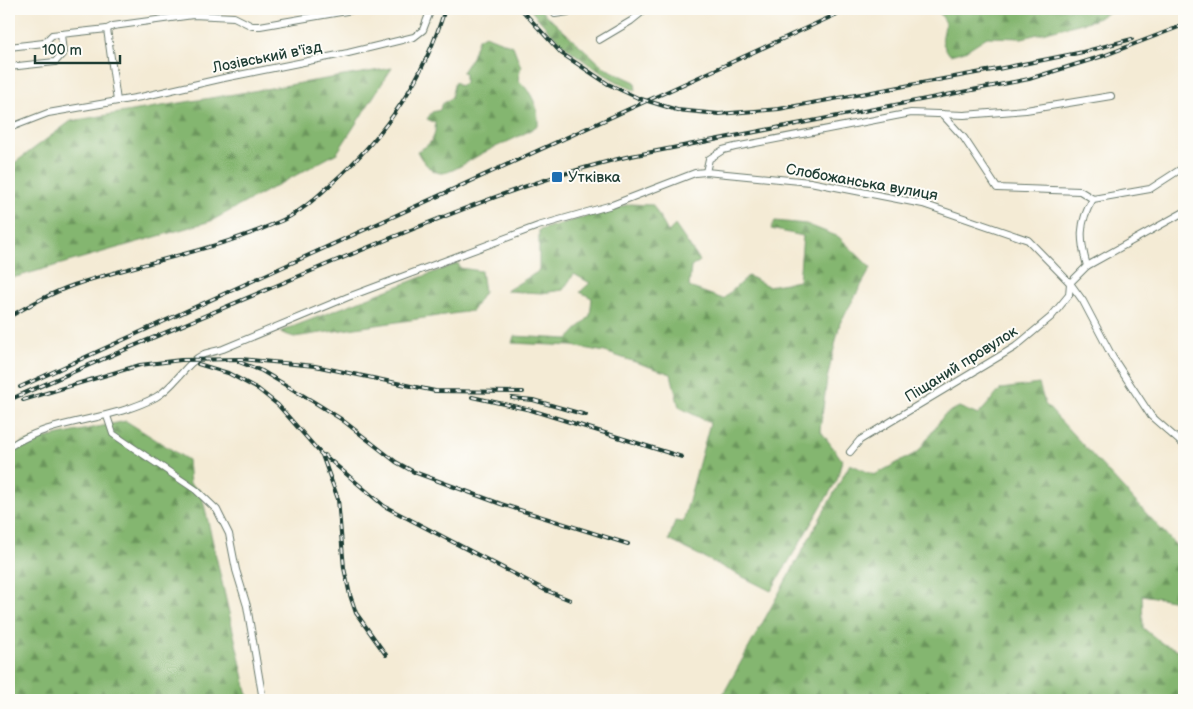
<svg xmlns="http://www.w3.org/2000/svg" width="1193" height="709" viewBox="0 0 1193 709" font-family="'Balsamiq Sans',sans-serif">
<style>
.forest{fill:url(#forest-firs);stroke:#527a52}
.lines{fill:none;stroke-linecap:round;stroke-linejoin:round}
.minor-casing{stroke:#6a7a6c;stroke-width:8}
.minor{stroke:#fff;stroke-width:6}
.rail-casing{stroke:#1f3d34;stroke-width:4}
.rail{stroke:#fdfcf7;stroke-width:2;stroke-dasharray:5.5;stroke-linecap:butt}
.poi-dot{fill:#1f6fb2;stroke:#fdfcf7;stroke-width:2}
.labels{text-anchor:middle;stroke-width:4;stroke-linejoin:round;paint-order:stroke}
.street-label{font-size:15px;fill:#1f3d34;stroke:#fdfcf7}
.poi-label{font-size:15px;fill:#1f3d34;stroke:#fdfcf7;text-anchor:start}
</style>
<defs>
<pattern id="forest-firs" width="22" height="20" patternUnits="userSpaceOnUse" patternTransform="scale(1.25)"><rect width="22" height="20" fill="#84b66f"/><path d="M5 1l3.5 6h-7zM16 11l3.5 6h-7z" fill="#6b955c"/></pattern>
</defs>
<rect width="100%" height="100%" fill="#fdfcf7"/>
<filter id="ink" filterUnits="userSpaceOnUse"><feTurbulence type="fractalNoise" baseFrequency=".02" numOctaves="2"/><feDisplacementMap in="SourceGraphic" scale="10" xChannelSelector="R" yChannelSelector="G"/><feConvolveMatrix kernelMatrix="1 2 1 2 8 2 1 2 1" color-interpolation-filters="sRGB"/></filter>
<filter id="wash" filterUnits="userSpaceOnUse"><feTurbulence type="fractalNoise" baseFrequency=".0096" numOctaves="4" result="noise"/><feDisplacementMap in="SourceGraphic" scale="20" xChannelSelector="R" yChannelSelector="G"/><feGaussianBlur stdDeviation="1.12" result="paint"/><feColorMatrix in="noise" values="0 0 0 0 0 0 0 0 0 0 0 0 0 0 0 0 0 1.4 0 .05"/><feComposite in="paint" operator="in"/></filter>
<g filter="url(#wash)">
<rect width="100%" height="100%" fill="#f4ebd5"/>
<g class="forest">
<path d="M530,9H539L605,68L635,82L636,91C592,70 561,47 530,9Z"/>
<path d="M937,9H1115L1094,20L1022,38L987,37L965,51L950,55C937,38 945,38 945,21Z"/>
<path d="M485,35L513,46L521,67L518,80C532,92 539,107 538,125C521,137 503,143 485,152C474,157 454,172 443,173C432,174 421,160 417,151C430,146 437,137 435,123L427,119L432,112L440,110L441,105L451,98L455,81L459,86L465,83V74L462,72L472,57L478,39Z"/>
<polygon points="392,68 337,153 211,221 9,279 9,167 71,121"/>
<polygon points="630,204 653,205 668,232 675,225 700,261 691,267 689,287 723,299 748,276 768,286 799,281 803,236 771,229 775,221 806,224 839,237 871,268 840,323 827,379 820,430 842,460 837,480 771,591 669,540 675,521 683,522 710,423 679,407 671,374 605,352 572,346 512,343 514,336 568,339 590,316 592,298 580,292 590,283 574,274 563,290 542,293 506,291 539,271 539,230"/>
<polygon points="458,263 460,268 481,271 484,292 472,311 294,337 279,332"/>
<polygon points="1039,384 1045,404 1184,554 1184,602 1142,595 1143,628 1163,644 1184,652 1184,700 720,700 850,464 874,475 918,452 944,415 959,407 978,415 1001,389"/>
<polygon points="126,421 188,460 190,484 201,491 249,700 9,700 9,452 22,443"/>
</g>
</g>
<g filter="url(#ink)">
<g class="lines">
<defs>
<g id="minor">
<polyline points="555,14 588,9"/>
<polyline points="107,29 117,101"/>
<polyline points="599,40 631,21 646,9"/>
<polyline points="9,47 44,43 52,35 107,29 113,26 193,15 234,17 252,26 260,26 358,9"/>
<polyline points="9,67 55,62 63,53 61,34"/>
<polyline points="942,114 964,138 997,188 1080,191 1093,199 1150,189 1184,167"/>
<polyline points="9,128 48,113 141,97 224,78 348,53 414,37 423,30 431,9"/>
<polyline points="706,172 709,159 723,150 735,147 911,113 964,115 1026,110 1111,96"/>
<path d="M1093,199C1078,223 1080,241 1087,266L1184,212"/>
<polyline points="107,416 113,434 196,490 217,510 229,534 236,570 247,606 263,700"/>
<path d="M9,447C53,418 110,422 156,397C175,387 185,363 204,354C210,352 217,351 223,349L348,297L538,226L612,205L695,173L706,172L810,182L923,204L1028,240L1070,283L1083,301L1113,358L1151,416L1184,445"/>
<polyline points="850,452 860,440 1015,347 1051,317 1069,295 1070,283 1087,266"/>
</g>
</defs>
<use href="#minor" class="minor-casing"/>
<use href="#minor" class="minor"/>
<defs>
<g id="rail">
<polyline points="521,9 561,53 608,84 638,98 677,110 719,114 779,109 998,69 1083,52 1132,39"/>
<path d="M9,317C30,305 51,293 74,285C141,262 211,252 276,223C297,215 315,199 331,184C386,135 424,79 445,9"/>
<polyline points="239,362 262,371 314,402 341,419 396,462 414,472 501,504 628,544"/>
<polyline points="198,364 228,373 258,389 278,405 322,455 338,499 344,568 350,595 356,613 386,655"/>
<polyline points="20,387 848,9"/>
<polyline points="472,397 531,410 682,457"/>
<polyline points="512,398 533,400 586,415"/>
<path d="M9,400C117,352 226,307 335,261C430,222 525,181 626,157L1029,79L1103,56L1184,25"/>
<polyline points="23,400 140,365 181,360 241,359 315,366 435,391 523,392"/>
<polyline points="324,455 384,506 545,590 570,600"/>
</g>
</defs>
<use href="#rail" class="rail-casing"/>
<use href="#rail" class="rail"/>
</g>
</g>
<rect class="poi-dot" x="551" y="171" width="12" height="12" rx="2.5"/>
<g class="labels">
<g class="street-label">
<text transform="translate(267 57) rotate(-11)" y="5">Лозівський в'їзд</text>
<text transform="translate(862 182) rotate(10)" y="5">Слобожанська вулиця</text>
<text transform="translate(961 364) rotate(-32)" y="5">Піщаний провулок</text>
</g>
<g class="poi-label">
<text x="568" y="182">Уткiвка</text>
</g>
</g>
<rect width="1193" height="709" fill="none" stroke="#fdfcf7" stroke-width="30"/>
<path d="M35 55v8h85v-8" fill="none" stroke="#1f3d34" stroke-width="2.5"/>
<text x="42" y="55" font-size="15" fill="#1f3d34" stroke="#fdfcf7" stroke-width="4" paint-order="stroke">100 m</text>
</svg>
